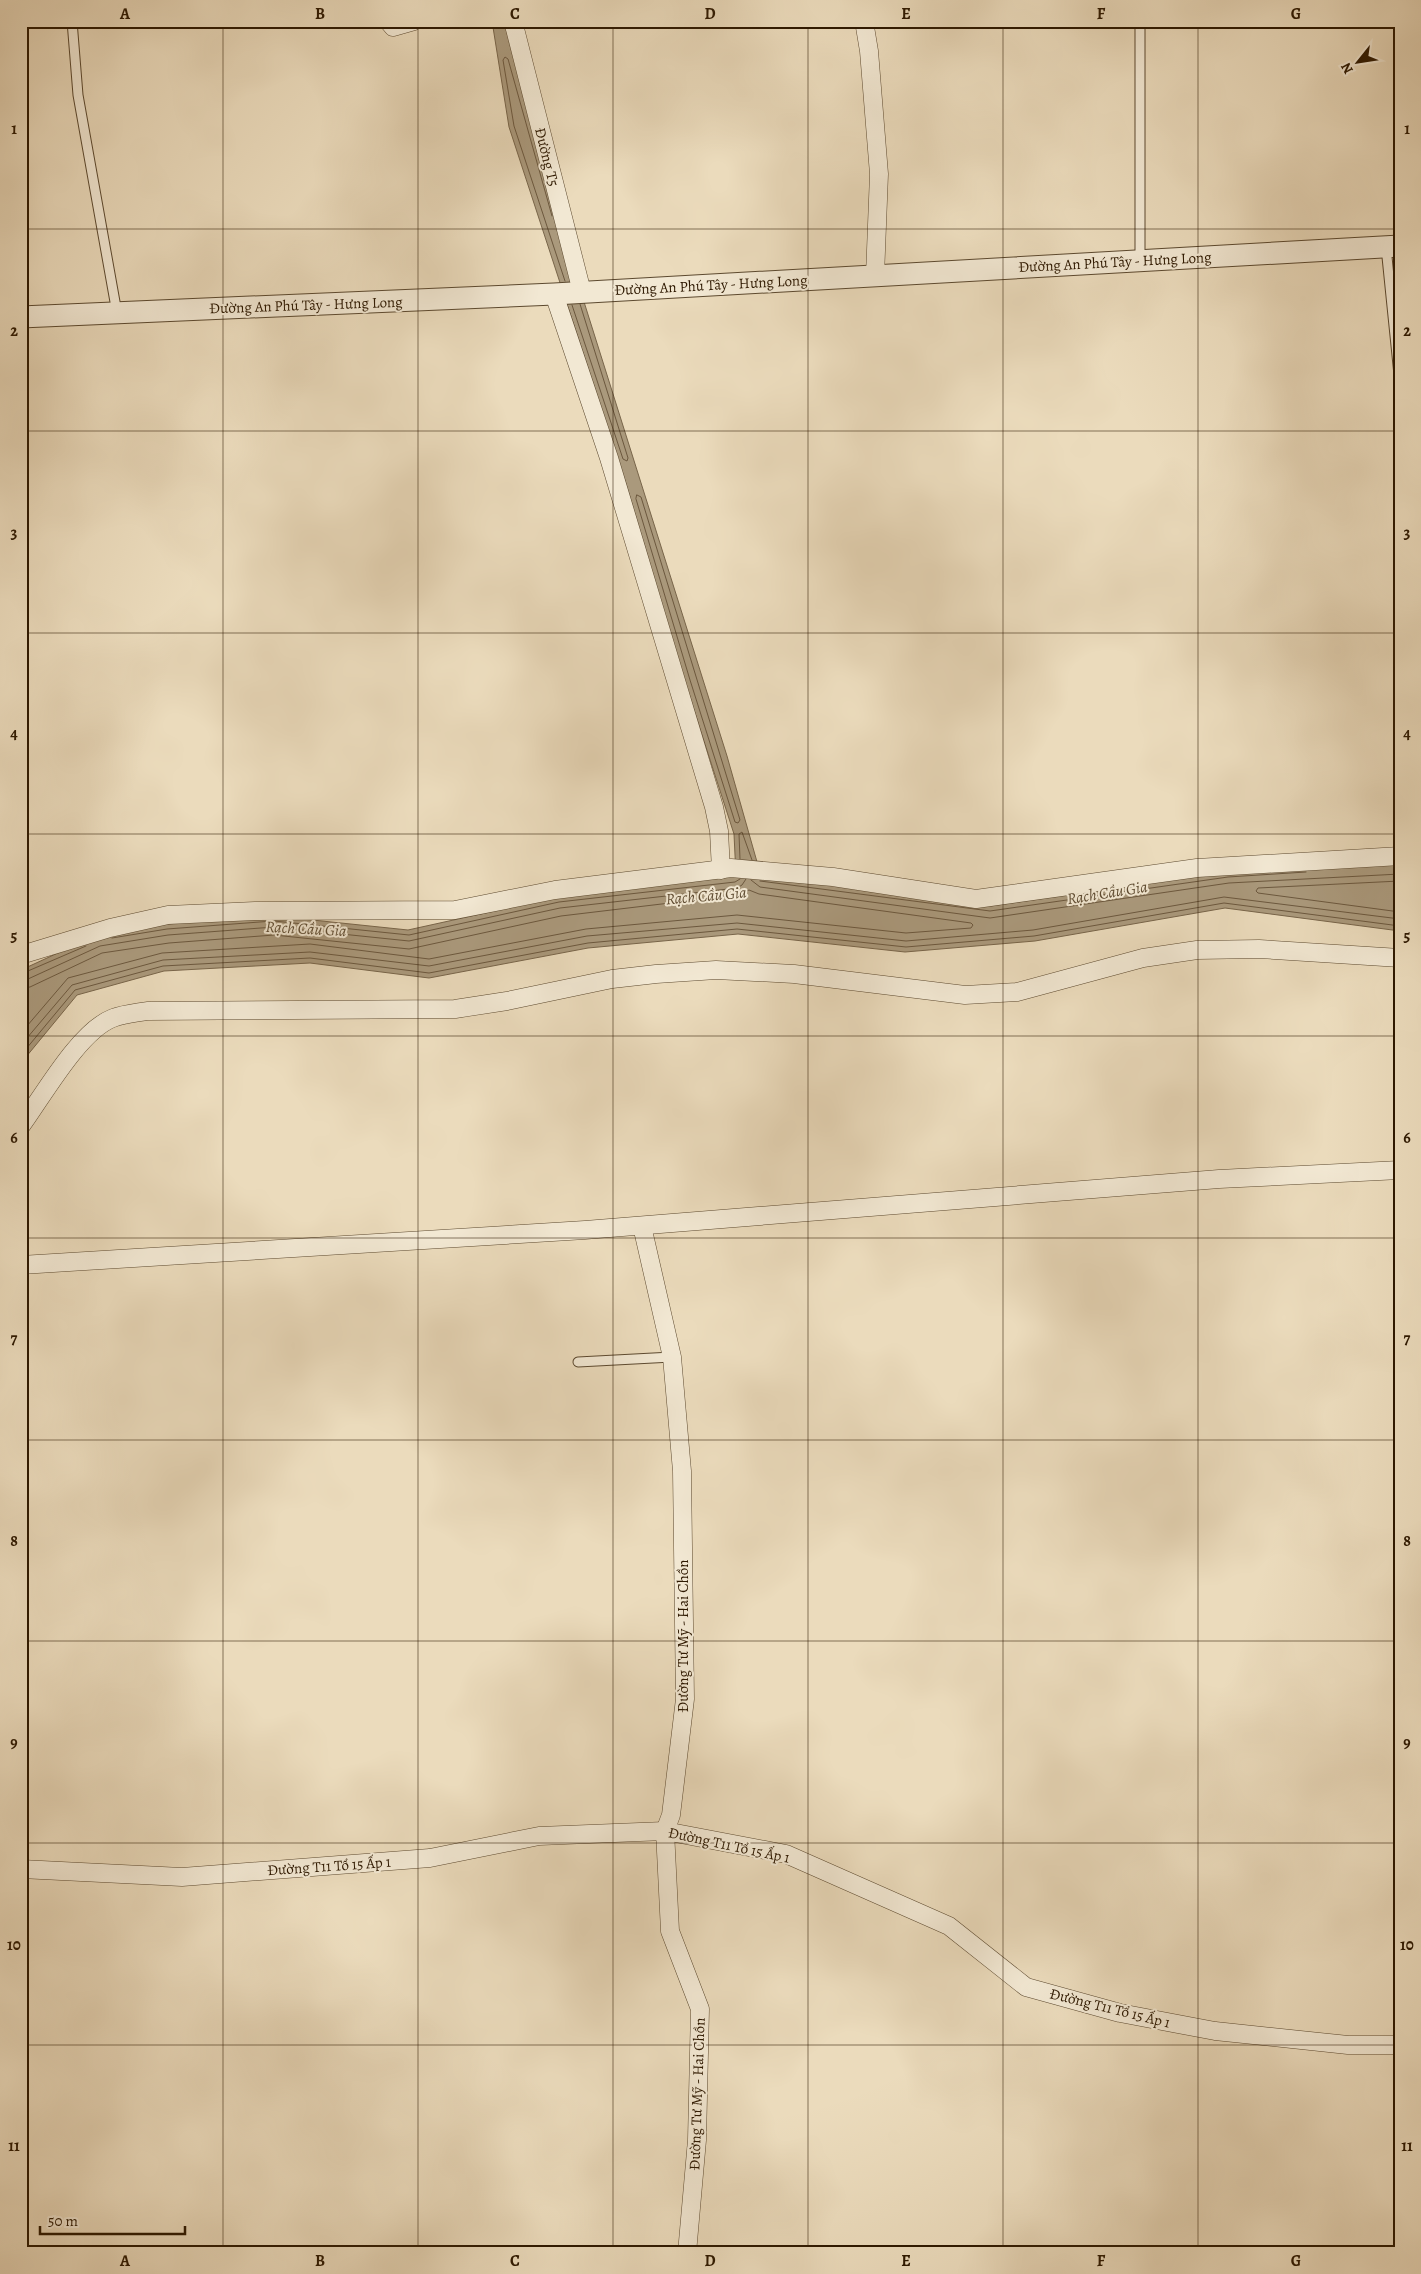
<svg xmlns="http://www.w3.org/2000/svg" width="1421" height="2274" viewBox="0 0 1421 2274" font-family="Alegreya,serif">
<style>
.water{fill:#aa997c;stroke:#78654a}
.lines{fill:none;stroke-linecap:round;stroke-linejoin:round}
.shore{stroke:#6c583e;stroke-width:1}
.service-casing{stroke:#5c492f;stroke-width:11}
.minor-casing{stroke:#5c492f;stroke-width:19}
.tertiary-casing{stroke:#5c492f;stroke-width:23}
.service{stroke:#f2e8d3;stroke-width:9}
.minor{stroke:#f2e8d3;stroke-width:18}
.tertiary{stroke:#f2e8d3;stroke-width:21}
.grid{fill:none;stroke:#2d1800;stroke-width:1;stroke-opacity:0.55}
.labels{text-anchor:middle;stroke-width:4;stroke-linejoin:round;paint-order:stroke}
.street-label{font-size:15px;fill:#2d1800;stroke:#f2e8d3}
.water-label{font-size:16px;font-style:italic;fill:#5f4c32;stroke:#f2e8d3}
.neatline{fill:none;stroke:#2d1800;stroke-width:2}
.grid-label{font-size:16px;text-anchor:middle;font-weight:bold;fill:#2d1800}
</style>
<rect width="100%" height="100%" fill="#ebdbbc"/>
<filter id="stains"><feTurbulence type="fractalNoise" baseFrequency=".004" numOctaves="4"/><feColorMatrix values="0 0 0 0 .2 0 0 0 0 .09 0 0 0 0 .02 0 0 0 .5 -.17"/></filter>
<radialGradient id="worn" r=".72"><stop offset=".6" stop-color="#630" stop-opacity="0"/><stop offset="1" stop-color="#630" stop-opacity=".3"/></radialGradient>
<polygon class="water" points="492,21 504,21 562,232 727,756 761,876 990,906 1228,872 1400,863 1400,931 1225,908 1035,941 905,952 738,934 588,948 429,978 310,963 164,971 77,995 21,1063 21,970 97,935 167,924 274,916 408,930 558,897 736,876 734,834 685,682 625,481 509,127"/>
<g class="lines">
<g class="shore">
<polyline points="552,216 508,59 505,57 503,60 514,126 565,281"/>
<polyline points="572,305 623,459 627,461 628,458 580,304"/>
<polygon points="637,495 641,497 740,820 738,823 735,822 690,680 636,499"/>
<polyline points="740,859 739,834 742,832 752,860"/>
<polyline points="751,880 760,887 990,918 1229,883 1400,874"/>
<polyline points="760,881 990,911 1228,877 1306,872"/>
<polyline points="1400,881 1258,888 1256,891 1258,893 1400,912"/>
<polyline points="274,921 409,935 559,902 735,882 740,879"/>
<polyline points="112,938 167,929 273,921"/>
<polyline points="21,974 86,946"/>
<polyline points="21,980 28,979 100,946 168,935 274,927 409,941 560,908 737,888 742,885 746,879"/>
<polyline points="21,988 30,987 102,953 169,943 274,935 409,949 561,916 737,895 749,890 759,894 971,923 973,925 971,928 906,933 737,915 586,929 429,959 310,944 162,953 68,978 21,1033"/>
<polyline points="21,1045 72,985 163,960 310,952 429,966 587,936 737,923 906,941 1033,930 1224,897 1400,919"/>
<polyline points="21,1055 75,990 163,966 310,958 429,973 588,943 737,929 906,947 1034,936 1224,903 1400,926"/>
</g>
<defs>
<g id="service">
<polyline points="72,21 78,95 117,313"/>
<polyline points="1140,21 1140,260"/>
<polyline points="1386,247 1400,385"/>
<polyline points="578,1362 672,1357"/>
</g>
<g id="minor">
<polyline points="388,21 393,27 414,21"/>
<polyline points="513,21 582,292"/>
<polyline points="864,21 869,51 879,174 875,276"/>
<polyline points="554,294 609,458 714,807 719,831 721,870"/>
<polyline points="21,955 110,928 168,915 255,911 455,910 555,890 731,868 833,877 976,899 1197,868 1400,856"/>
<path d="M21,1126C43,1096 79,1031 113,1018C124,1014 136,1013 147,1011L455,1009L507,1001L612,979L656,974L716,970L794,974L965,995L1017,992L1143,958L1197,950L1259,949L1400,958"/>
<polyline points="642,1226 672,1357 682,1471 685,1699 671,1815 665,1831 670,1931 700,2009 697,2140 687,2253"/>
<polyline points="21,1265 585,1230 1219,1179 1400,1170"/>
<polyline points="21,1869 182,1877 430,1858 539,1836 665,1831 786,1854 949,1926 1026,1987 1120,2013 1215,2031 1348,2045 1400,2045"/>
</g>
<polyline id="tertiary" points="21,317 554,294 1400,246"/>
</defs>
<use href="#service" class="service-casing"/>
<use href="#minor" class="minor-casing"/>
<use href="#tertiary" class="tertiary-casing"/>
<use href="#service" class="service"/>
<use href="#minor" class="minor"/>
<use href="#tertiary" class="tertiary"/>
</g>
<path class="grid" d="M223,21V2253M418,21V2253M613,21V2253M808,21V2253M1003,21V2253M1198,21V2253M21,229H1400M21,431H1400M21,633H1400M21,834H1400M21,1036H1400M21,1238H1400M21,1440H1400M21,1641H1400M21,1843H1400M21,2045H1400"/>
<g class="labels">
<g class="street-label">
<text transform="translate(547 157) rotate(76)" y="5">Đường T5</text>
<text transform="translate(1115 262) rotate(-3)" y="5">Đường An Phú Tây - Hưng Long</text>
<text transform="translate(711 285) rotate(-3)" y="5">Đường An Phú Tây - Hưng Long</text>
<text transform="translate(306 305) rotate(-2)" y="5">Đường An Phú Tây - Hưng Long</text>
<text transform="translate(683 1636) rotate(-90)" y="5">Đường Tư Mỹ - Hai Chồn</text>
<text transform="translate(729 1845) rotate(12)" y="5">Đường T11 Tổ 15 Ấp 1</text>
<text transform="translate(329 1866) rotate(-4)" y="5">Đường T11 Tổ 15 Ấp 1</text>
<text transform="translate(1110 2008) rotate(14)" y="5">Đường T11 Tổ 15 Ấp 1</text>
<text transform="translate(697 2094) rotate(-88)" y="5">Đường Tư Mỹ - Hai Chồn</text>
</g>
<g class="water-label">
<text transform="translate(1107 892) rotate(-9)" y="6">Rạch Cầu Gia</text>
<text transform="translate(706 895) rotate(-5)" y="6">Rạch Cầu Gia</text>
<text transform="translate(306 928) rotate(3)" y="6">Rạch Cầu Gia</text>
</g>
</g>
<rect width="1421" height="2274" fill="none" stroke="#ebdbbc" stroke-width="55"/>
<g transform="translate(1358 62) rotate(240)" stroke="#f2e8d3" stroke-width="4" paint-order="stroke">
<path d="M0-4L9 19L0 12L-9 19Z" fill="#2d1800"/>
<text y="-8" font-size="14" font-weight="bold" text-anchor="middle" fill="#2d1800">N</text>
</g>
<path d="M40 2226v8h145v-8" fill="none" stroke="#2d1800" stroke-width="2.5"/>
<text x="48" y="2226" font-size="15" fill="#2d1800" stroke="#f2e8d3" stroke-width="4" paint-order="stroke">50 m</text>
<rect x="28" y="28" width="1366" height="2218" class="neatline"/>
<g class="grid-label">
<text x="125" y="19">A</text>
<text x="320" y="19">B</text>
<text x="515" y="19">C</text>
<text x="710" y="19">D</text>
<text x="906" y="19">E</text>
<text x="1101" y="19">F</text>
<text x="1296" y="19">G</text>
<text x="14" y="134">1</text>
<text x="1407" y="134">1</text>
<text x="14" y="336">2</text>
<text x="1407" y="336">2</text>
<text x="14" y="538">3</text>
<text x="1407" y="538">3</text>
<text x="14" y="739">4</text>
<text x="1407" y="739">4</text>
<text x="14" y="941">5</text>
<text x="1407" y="941">5</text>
<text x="14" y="1143">6</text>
<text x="1407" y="1143">6</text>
<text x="14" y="1344">7</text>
<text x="1407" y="1344">7</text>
<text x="14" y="1546">8</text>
<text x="1407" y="1546">8</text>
<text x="14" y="1748">9</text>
<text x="1407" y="1748">9</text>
<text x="14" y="1950">10</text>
<text x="1407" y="1950">10</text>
<text x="14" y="2151">11</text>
<text x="1407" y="2151">11</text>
<text x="125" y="2266">A</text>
<text x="320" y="2266">B</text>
<text x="515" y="2266">C</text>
<text x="710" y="2266">D</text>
<text x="906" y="2266">E</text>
<text x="1101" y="2266">F</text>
<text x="1296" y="2266">G</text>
</g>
<rect width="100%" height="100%" filter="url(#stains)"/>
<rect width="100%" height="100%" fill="url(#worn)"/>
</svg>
